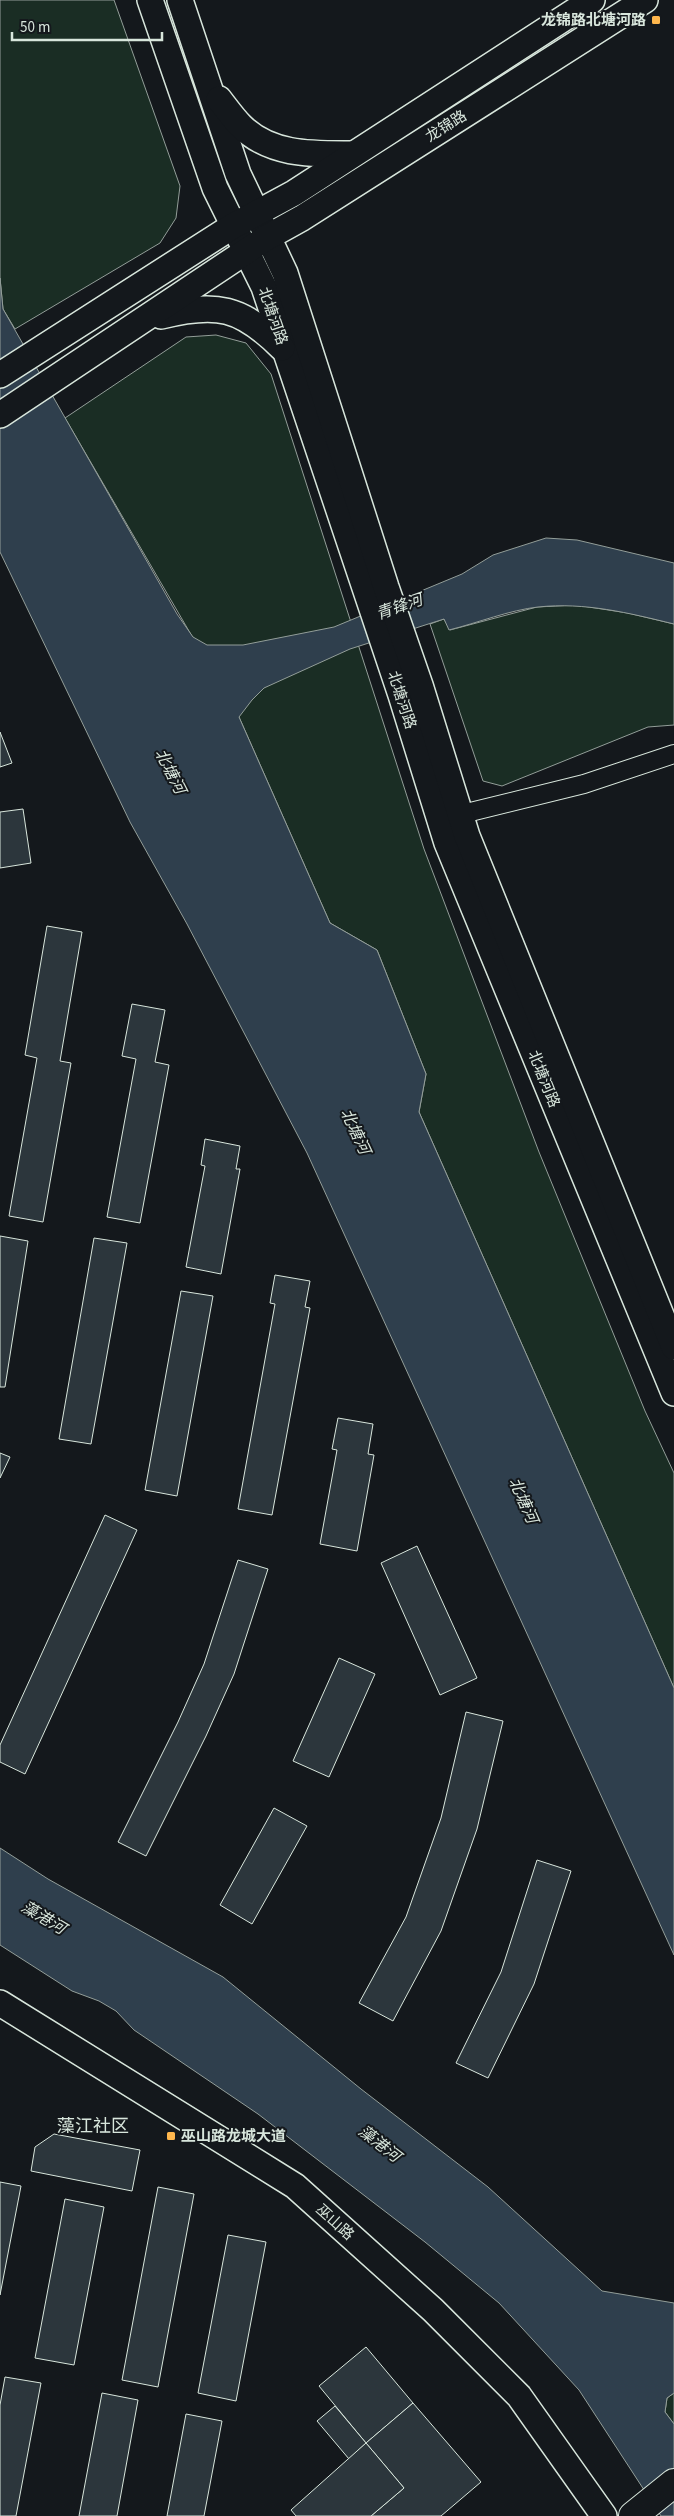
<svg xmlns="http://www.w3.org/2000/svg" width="674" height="2516" viewBox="0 0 674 2516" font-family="'Source Sans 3','Noto Sans SC',sans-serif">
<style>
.green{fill:#1a2d24;stroke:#939e99}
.water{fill:#2f3f4d;stroke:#939e99}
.building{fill:#2c363c;stroke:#d8e6dc}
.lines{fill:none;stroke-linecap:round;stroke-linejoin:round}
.street-casing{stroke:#d8e6dc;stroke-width:20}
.secondary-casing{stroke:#d8e6dc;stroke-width:28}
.primary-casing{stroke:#d8e6dc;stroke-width:30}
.street{stroke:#14181c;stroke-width:18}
.secondary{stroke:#14181c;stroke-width:25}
.primary{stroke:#14181c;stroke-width:28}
.poi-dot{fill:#ffb74d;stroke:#14181c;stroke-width:2}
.labels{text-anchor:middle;stroke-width:4;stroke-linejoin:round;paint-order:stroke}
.poi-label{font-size:15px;font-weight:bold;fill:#d8e6dc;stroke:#14181c;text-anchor:end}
.street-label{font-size:15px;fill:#d8e6dc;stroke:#14181c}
.water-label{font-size:16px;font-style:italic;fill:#d8e6dc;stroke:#14181c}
.quarter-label{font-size:18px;fill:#d8e6dc;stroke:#14181c}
</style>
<rect width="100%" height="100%" fill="#14181c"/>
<g class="green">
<polygon points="0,0 114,0 180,186 176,218 160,243 15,329 3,309 0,278"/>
<polygon points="216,335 246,343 271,374 424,849 539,1152 645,1411 674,1473 674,1688 419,1112 426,1074 377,950 330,923 239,717 65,418 186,337"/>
<polygon points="576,605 628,613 674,624 674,725 648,727 502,786 483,781 430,624 444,619 450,630 537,607"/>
<polygon points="674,2393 674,2424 665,2412 667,2398"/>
</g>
<g class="water">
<path d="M0,278L3,309L177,614L193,637L207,645H243L334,627L462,574L493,555L546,538L577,540L674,563V624C629,613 585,602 538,607C510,610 477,623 449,630L444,619L350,649L264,688L252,700L239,717L330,923L377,950L426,1074L419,1112L674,1688V1955L307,1153L187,924L130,822L0,552Z"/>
<polygon points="0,1848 48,1879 223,1977 361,2089 488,2187 602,2291 674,2303 674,2393 667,2398 665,2412 674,2424 674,2516 661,2516 579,2390 499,2303 425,2242 258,2114 134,2030 116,2011 99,2001 72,1991 0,1945"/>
</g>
<g class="building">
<polygon points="0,732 12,763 0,767"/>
<polygon points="23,809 31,863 0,868 0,812"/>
<polygon points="47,926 82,932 60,1061 71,1063 43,1222 9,1216 37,1058 25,1055"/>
<polygon points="132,1004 165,1010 155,1062 169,1065 140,1223 107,1217 136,1059 122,1056"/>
<polygon points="205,1139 240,1146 236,1169 240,1169 221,1274 186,1267 205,1166 201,1165"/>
<polygon points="0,1236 28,1241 5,1387 0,1387"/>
<polygon points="94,1238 127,1243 91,1444 59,1439"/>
<polygon points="275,1275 310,1281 305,1307 310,1308 272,1515 238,1509 275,1304 270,1303"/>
<polygon points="181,1291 213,1296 177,1496 145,1490"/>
<polygon points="338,1418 373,1424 368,1454 374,1455 357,1551 320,1544 337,1450 332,1449"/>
<polygon points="0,1453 10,1457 0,1478"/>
<polygon points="105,1515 137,1530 25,1774 0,1762 0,1745"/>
<polygon points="417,1546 477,1678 440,1695 381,1563"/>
<polygon points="238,1560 268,1569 234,1674 206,1736 146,1856 118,1842 178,1722 204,1664"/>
<polygon points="339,1658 375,1674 329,1777 293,1761"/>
<polygon points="466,1712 503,1721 477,1829 441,1931 393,2021 359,2003 406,1917 441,1818"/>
<polygon points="274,1808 307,1826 252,1924 220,1905"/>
<polygon points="537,1860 571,1871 534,1984 488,2078 456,2063 501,1972"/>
<polygon points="54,2134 140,2150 132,2191 31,2171 35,2147"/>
<polygon points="0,2182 21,2186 0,2295"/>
<polygon points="158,2187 194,2194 158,2387 122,2380"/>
<polygon points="65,2199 104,2207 74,2365 35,2358"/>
<polygon points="228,2235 266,2242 236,2401 198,2393"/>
<polygon points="366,2347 413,2403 366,2443 319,2386"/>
<polygon points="5,2377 41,2383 16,2516 0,2516 0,2405"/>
<polygon points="102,2393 138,2400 117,2516 79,2516"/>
<polygon points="413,2403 481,2482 441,2516 371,2516 404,2488 366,2443"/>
<polygon points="335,2406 366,2443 349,2459 317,2421"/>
<polygon points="186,2414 222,2421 204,2516 167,2516"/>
<polygon points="366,2443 404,2488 371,2516 296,2516 291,2510"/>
</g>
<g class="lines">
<defs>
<polyline id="street" points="450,817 584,784 674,754"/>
<g id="secondary">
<polyline points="150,0 215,188 264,287 401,695 447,843 674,1393"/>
<polyline points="180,0 238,174 285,273 386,587 420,685 467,836 674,1347"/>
<path d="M219,99C226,108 233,118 241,126C271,156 314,154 353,154"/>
<path d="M161,316C217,302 241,307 282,348"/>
<polyline points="0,375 233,226 294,193 592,0"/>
<polyline points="0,415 266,238 302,218 645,0"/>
<polyline points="0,2003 295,2186 433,2310 519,2396 604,2516"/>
</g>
<polyline id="primary" points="633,2516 674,2483"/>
</defs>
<use href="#street" class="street-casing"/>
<use href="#secondary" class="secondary-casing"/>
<use href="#primary" class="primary-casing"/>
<use href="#street" class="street"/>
<use href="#secondary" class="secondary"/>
<use href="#primary" class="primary"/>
</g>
<g class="poi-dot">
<rect x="651" y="15" width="10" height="10" rx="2.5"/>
<rect x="166" y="2131" width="10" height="10" rx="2.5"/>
</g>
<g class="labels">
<g class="poi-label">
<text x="646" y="25">龙锦路北塘河路</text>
<text x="181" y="2141" text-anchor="start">巫山路龙城大道</text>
</g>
<g class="street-label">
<text transform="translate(446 126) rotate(-32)" y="5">龙锦路</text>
<text transform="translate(273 316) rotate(71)" y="5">北塘河路</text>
<text transform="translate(402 700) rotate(72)" y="5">北塘河路</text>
<text transform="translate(544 1079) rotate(68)" y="5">北塘河路</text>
<text transform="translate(335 2222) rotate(42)" y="5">巫山路</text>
</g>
<g class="water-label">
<text transform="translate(399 606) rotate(-19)" y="6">青锋河</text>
<text transform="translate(171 771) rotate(63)" y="6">北塘河</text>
<text transform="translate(356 1131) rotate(65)" y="6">北塘河</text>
<text transform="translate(524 1500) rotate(66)" y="6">北塘河</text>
<text transform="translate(44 1917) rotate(31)" y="6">藻港河</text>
<text transform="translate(380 2143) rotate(38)" y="6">藻港河</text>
</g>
<g class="quarter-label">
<text x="93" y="2132">藻江社区</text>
</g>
</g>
<path d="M12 32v8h150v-8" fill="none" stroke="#d8e6dc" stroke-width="2.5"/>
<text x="20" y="32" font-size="15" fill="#d8e6dc" stroke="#14181c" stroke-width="4" paint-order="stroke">50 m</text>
</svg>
